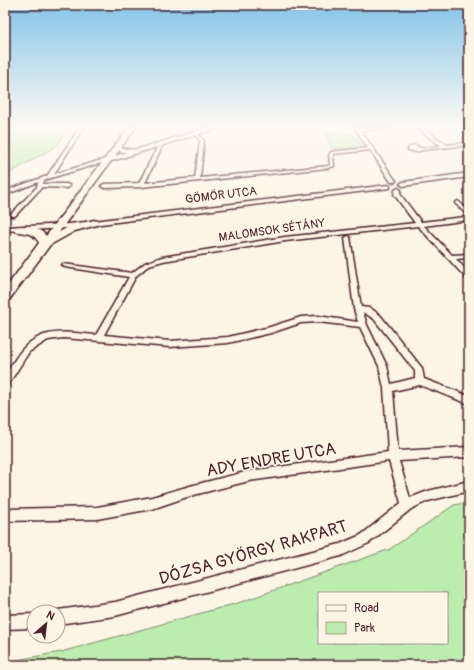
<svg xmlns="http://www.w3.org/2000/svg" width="474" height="670" viewBox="0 0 474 670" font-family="Pangolin,sans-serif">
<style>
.green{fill:#baedae;stroke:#82866c;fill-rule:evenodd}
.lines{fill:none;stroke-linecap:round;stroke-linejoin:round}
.minor-casing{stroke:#4a1f2b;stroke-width:3}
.tertiary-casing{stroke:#4a1f2b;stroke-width:3}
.secondary-casing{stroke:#4a1f2b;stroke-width:3}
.primary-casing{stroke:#4a1f2b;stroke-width:3}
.minor{fill:#fcf5e5;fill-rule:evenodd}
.tertiary{fill:#fcf5e5;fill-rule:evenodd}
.secondary{fill:#fcf5e5;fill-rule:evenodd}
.primary{fill:#fcf5e5;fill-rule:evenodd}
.labels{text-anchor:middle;stroke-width:3.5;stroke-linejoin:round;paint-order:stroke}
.far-street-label{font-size:12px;fill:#4a1f2b;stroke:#fcf5e5}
.near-street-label{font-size:17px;fill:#4a1f2b;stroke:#fcf5e5}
</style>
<rect width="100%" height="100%" fill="#fcf5e5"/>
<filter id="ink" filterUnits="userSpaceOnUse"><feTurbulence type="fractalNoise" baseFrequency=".025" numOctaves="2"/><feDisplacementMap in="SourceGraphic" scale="8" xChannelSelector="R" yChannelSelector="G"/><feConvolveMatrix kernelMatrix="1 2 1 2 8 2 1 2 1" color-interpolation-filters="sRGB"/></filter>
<g filter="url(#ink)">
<g class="green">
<polygon points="67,127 58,145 5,176 5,128"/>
<polygon points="351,133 363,147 332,149 326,134"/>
<path d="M469,502V665H5V662L61,652L241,602L390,549L454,505ZM319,593H447V643H319Z"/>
</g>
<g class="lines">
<defs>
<g id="minor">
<polygon points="80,127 84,127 54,174 109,158 111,159 111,160 44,180 43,184 67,184 70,186 67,188 42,187 15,216 11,216 11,214 37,187 38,182 5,195 5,191 47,176"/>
<polygon points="354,127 358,127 359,129 390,127 361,131 396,181 395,182 391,182 370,150 334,154 333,155 334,166 328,168 141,187 104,188 101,186 104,184 139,183 159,144 161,143 163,144 145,183 195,178 200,141 195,133 197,132 204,141 200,178 328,166 330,165 329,155 331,152 368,148"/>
<path d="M416,127H421L447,145L469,143V145L423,150L416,152L408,150L409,147C415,144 416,146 421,148C427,149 436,146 441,146Z"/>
<path d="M117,145H121V147C128,151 135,148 140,151C132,155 124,153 116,149Z"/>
<path d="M398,188L401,190L400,194L421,222L465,217L467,215L455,203L458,201L469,211V220L424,226L452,255L469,254V258L456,259L469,273V279H467L418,226L285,241L163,261L149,265L136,276L104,335L170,341L228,337L270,327L301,317L318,316L358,322L354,309L345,238L348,236L350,237L361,307L370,308L380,315L422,368L424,379L469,396V404L420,385L393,391L398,451L469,447V457L399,461L410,498L428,491L469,481V491L428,501L411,509L369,543L341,556L115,616L58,624V612H54L58,610L115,602L340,544L361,535L401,503L389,461L249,481L190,496L152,509L97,519L5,521V509L97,507L152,497L190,486L249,471L388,452L384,388L379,366L360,327L318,322L301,323L271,333L228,343L170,347L64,338L48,340L29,352L8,385L5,386C5,373 9,369 16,358C37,326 63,332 96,335L129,277L65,267L62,265L63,264L132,273L145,263L162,257L285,237L415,223L394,194L395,190ZM363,312L374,319L415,371V378L391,384L387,366L367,325Z"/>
<polygon points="34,614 34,628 5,629 5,615"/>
</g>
<g id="tertiary">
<polygon points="469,173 469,177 403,186 400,184 403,182"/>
<polygon points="388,185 390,186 390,188 69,228 5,231 5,227 69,224"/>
</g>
<polygon id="secondary" points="210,127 221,127 112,161 105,159"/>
<path id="primary" d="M129,127H136L59,232L69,227L94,220L99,223L97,225L75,231L50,245L9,300L5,301V289L39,243C34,232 25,234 15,231L13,229L15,227C24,225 40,227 46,236Z"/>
</defs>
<use href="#minor" class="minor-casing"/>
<use href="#tertiary" class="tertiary-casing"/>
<use href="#secondary" class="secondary-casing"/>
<use href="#primary" class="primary-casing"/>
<use href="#minor" class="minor"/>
<use href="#tertiary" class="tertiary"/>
<use href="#secondary" class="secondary"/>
<use href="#primary" class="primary"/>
</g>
</g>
<linearGradient id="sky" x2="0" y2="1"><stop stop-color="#83c4e9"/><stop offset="0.57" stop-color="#fefaf3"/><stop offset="1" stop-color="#fefaf3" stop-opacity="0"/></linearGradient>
<rect width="474" height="221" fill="url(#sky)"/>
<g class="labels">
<g class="far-street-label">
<text transform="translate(221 195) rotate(-7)" y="4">GÖMÖR UTCA</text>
<text transform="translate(272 230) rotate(-8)" y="4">MALOMSOK SÉTÁNY</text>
</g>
<g class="near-street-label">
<text transform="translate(271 459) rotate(-10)" y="6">ADY ENDRE UTCA</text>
<text transform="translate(253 552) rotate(-16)" y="6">DÓZSA GYÖRGY RAKPART</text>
</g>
</g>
<rect width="474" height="670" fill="none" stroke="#fcf5e5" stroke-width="20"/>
<rect x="10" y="10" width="454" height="650" fill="none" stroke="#4a1f2b" stroke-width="1.5" filter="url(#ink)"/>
<rect x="318" y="592" width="130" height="52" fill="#fcf5e5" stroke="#b59f9b"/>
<rect x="326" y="605" width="20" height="6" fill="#fcf5e5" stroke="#b59f9b"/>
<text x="354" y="612" font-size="12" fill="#4a1f2b">Road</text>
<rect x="326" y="622" width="20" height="12" fill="#baedae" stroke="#b59f9b"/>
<text x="354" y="632" font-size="12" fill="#4a1f2b">Park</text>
<g transform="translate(46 624) rotate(28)"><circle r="19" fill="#fcf5e5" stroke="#b59f9b"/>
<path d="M0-3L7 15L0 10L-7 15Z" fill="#4a1f2b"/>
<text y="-6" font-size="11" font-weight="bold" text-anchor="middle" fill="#4a1f2b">N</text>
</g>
</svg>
